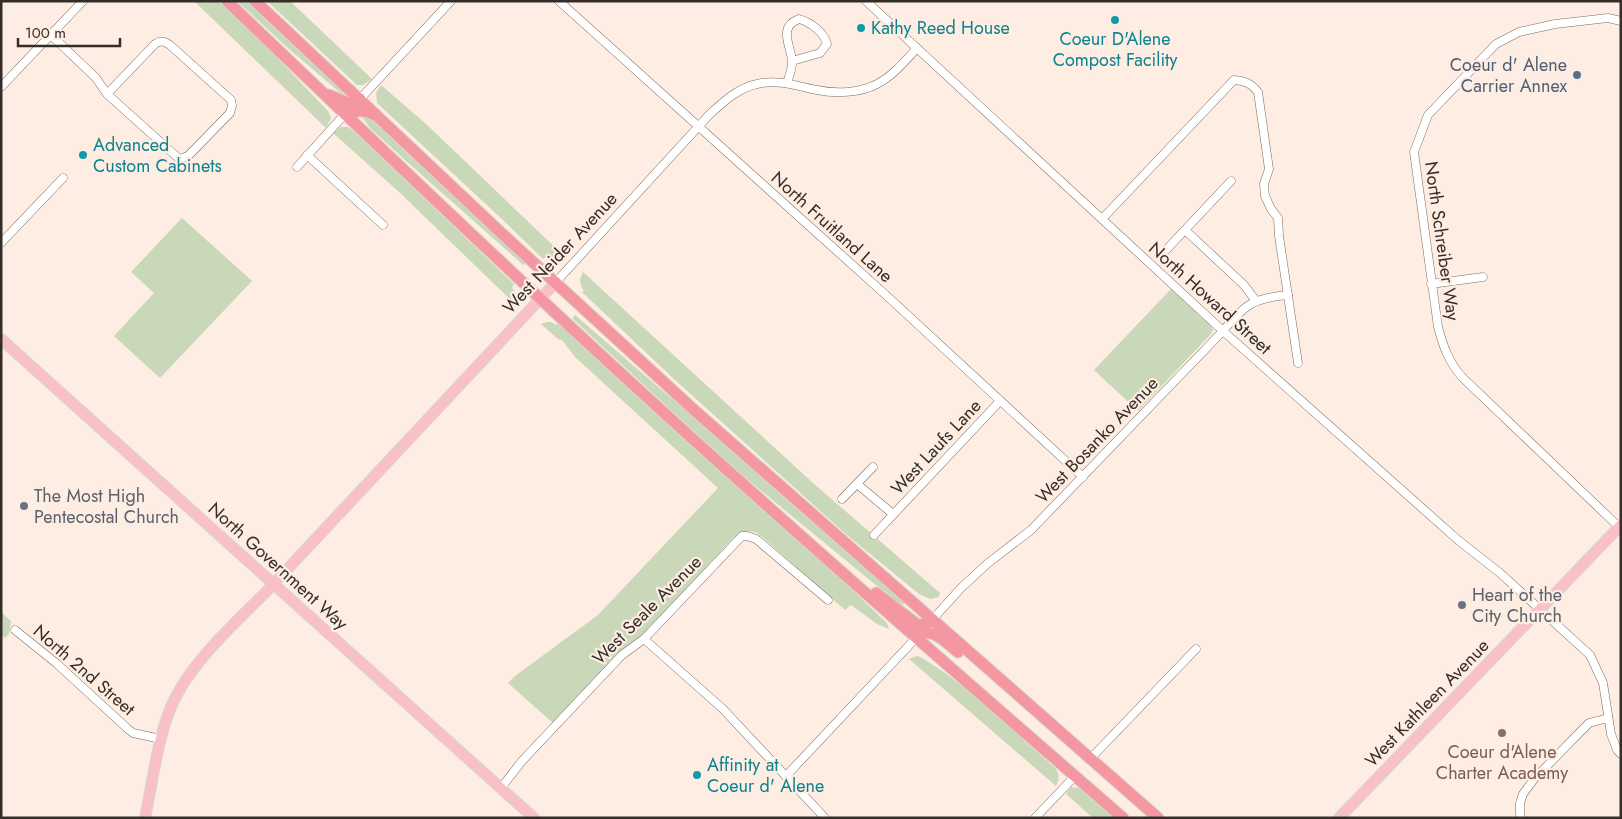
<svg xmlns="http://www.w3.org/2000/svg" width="1622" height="819" viewBox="0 0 1622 819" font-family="Jost,sans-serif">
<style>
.green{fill:#c9d8b9}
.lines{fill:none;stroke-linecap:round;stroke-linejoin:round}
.minor-casing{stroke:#7d6b5f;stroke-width:9}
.major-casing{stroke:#d7d5d4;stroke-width:12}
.highway-casing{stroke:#d7d5d4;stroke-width:13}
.minor{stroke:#fff;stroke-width:8}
.major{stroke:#f9c1c7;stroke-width:10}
.highway{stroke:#f597a1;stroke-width:11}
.culture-dot{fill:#0f9aa8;stroke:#feede2;stroke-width:2}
.service-dot{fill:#5c6f8a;stroke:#feede2;stroke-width:2}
.worship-dot{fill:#6b7280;stroke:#feede2;stroke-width:2}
.education-dot{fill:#8d6e63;stroke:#feede2;stroke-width:2}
.labels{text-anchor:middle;stroke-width:4.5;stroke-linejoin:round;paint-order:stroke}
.culture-label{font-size:18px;fill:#0d838f;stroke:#feede2;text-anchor:start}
.service-label{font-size:18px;fill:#4e5e75;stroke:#feede2;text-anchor:end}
.street-label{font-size:18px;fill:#352e28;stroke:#feede2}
.worship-label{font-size:18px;fill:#5b616d;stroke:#feede2;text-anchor:start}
.education-label{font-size:18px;fill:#785e54;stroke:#feede2}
</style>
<rect width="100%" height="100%" fill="#feede2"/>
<g class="green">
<polygon points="194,1 218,1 262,42 328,111 331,118 326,128"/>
<polygon points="237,1 249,1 334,79 344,93 343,95 289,49"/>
<polygon points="267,1 290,1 372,79 363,85 357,85"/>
<path d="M381,85L425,123L563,255C558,261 551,262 545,257L543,259L504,221L377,103L376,93Z"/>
<path d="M365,116C378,122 389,134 401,142L525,261V263L524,265L522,264L405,160L370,128L362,117Z"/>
<path d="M341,127H348L355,132L514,284L512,288C517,293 520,298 516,305L398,191L333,133Z"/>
<polygon points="182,218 252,281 160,378 114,336 154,293 131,272"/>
<path d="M583,272L813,483L940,593L939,597L930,599L919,594L847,535L675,380L582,292L584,291C579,284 579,279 583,272Z"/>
<polygon points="1171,289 1211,326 1213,330 1211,334 1138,411 1094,370"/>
<polygon points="575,315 664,392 734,448 905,601 904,604 900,605 747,479 688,426 573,319 573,317"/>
<path d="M546,322H551L556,325L558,323L634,394L823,562L887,623L889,629L877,624L851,605L845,610L760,535C750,528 743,532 733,538L647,631L617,654L554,724L508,683L515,676L598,615L718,488L575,357L562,340L558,339L541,324Z"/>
<polygon points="1,612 11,621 9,634 5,638 1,635"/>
<path d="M917,656C923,658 926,660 930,663C976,692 1014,732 1055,768C1060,774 1059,779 1056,786L909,659Z"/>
<polygon points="1071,787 1078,788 1082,790 1113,818 1093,818 1066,794"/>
</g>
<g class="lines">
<defs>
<g id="minor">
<polyline points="559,1 887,296 1083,477"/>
<polyline points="866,1 1223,331 1458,540 1500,573 1590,655 1603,683 1611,734 1617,750 1621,754"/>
<path d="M51,35L96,78L107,94L176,156L180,159L188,156L230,113L232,106L231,100L170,45C164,41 160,40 155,44L107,94"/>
<path d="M787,83C789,77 793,67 792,60C790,44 778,27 799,19C810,22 824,32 827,44L820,53L792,61"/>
<polyline points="1,87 83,1"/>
<polyline points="360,99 451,1"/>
<polyline points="307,155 383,225"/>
<polyline points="297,167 345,114"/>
<path d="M1102,219L1234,80C1245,81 1251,83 1258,92L1269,169L1264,184L1265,196L1271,209L1278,218L1279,236L1298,363"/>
<polyline points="1185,230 1244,285 1256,301"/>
<polyline points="1,243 63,178"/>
<polyline points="1166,250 1231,181"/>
<path d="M556,282L709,115C723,102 738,88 757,84C778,79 797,86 817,90C836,94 860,93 877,84C893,76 905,61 917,48"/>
<polyline points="1431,284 1483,277"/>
<polyline points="857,484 893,514"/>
<polyline points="842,499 873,467"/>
<path d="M1619,527L1463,378C1449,363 1443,346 1438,327L1414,152L1428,115L1496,44L1519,32L1555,24L1608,18L1621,21"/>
<polyline points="874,535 1000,401"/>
<path d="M932,620L961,588L987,564L1031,530L1223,331C1245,304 1254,298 1288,295"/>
<polyline points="15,630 56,663 128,729 133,733 161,739"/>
<polyline points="644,639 723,709 825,818"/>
<polyline points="1090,759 1196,649"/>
<polyline points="786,776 917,637"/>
<polyline points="501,788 522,761 622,655 644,639 742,536 747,536 756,539 828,600"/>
<polyline points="1035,818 1075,776"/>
<polyline points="1521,818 1520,814 1520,803 1523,794 1534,779 1589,723 1608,718"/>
</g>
<g id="major">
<polyline points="1,339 534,818"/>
<path d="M145,818C152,785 157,743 169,712C185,668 232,626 265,593L556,282"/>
<polyline points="1339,818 1621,525"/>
</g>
<g id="highway">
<path d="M227,1C397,164 567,327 743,484C868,597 996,707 1123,818"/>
<polyline points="255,1 498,230 693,409 1158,818"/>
<polyline points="329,95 348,103 360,99"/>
<path d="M345,114C356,111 364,109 375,115"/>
<polyline points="876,593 918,625 926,624 932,620"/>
<path d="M917,637C917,637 923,633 924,633C936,630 950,646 958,652"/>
</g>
</defs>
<use href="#minor" class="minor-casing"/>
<use href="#major" class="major-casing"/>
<use href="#highway" class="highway-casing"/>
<use href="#minor" class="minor"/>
<use href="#major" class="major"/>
<use href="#highway" class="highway"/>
</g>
<g class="culture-dot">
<circle cx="1115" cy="20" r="5"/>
<circle cx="861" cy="28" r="5"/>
<circle cx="83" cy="155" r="5"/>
<circle cx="697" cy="775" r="5"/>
</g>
<circle class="service-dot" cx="1577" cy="75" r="5"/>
<g class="worship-dot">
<circle cx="24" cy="506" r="5"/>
<circle cx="1462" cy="605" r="5"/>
</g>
<circle class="education-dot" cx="1502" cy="733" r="5"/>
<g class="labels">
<g class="culture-label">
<text x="871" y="34">Kathy Reed House</text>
<text x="1115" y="45" text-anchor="middle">Coeur D'Alene<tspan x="1115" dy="21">Compost Facility</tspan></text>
<text x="93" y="151">Advanced<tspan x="93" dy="21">Custom Cabinets</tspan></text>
<text x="707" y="771">Affinity at<tspan x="707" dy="21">Coeur d' Alene</tspan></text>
</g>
<g class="service-label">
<text x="1567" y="71">Coeur d' Alene<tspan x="1567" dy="21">Carrier Annex</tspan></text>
</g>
<g class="street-label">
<text transform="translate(832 227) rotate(42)" y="6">North Fruitland Lane</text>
<text transform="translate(1442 241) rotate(82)" y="6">North Schreiber Way</text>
<text transform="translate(560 253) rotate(-47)" y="6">West Neider Avenue</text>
<text transform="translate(1210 298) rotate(42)" y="6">North Howard Street</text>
<text transform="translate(1097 440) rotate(-46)" y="6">West Bosanko Avenue</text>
<text transform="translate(936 447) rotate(-47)" y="6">West Laufs Lane</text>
<text transform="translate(278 566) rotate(42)" y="6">North Government Way</text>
<text transform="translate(647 610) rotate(-45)" y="6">West Seale Avenue</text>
<text transform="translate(84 670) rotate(41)" y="6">North 2nd Street</text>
<text transform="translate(1427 703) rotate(-46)" y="6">West Kathleen Avenue</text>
</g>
<g class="worship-label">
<text x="34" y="502">The Most High<tspan x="34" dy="21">Pentecostal Church</tspan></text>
<text x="1472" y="601">Heart of the<tspan x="1472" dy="21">City Church</tspan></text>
</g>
<g class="education-label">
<text x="1502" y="758">Coeur d'Alene<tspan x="1502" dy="21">Charter Academy</tspan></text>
</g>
</g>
<rect width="1622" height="819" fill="none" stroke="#352e28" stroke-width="5"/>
<path d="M18 38v8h102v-8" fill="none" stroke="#352e28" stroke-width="2.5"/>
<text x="25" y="38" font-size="15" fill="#352e28" stroke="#feede2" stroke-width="4" paint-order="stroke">100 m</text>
</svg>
